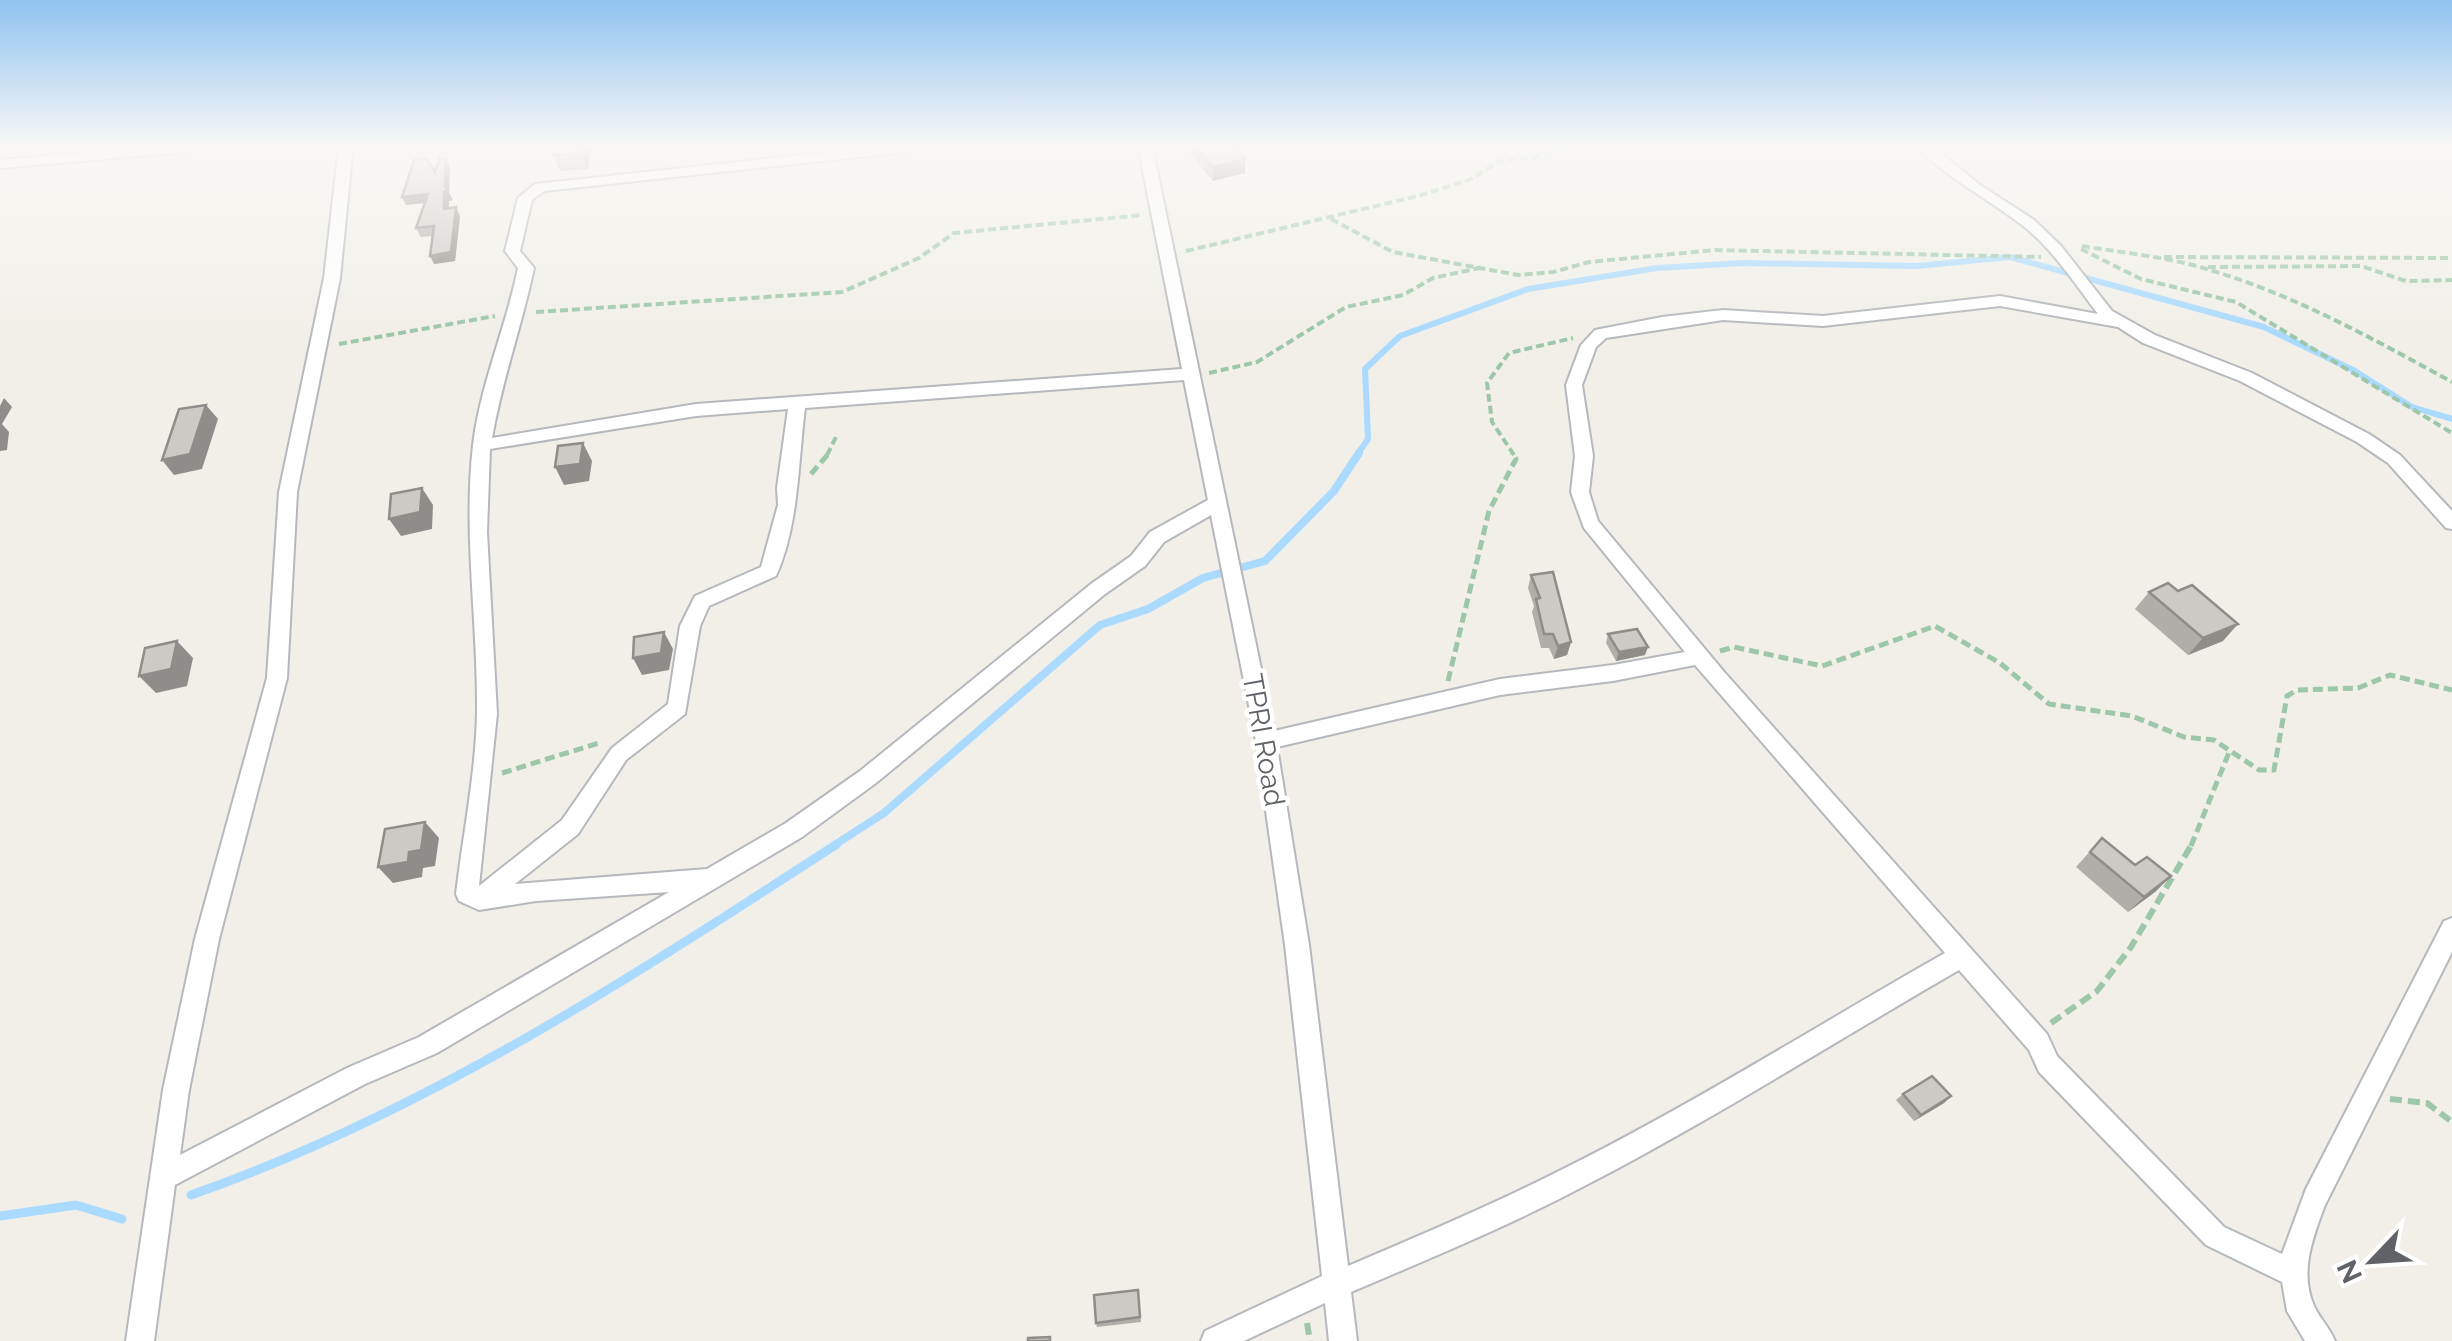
<svg xmlns="http://www.w3.org/2000/svg" width="2452" height="1341" viewBox="0 0 2452 1341" font-family="Raleway,sans-serif">
<style>
.lines{fill:none;stroke-linecap:round;stroke-linejoin:round}
.stream-far2{stroke:#aadaff;stroke-width:6}
.stream-far1{stroke:#aadaff;stroke-width:8}
.stream{stroke:#aadaff;stroke-width:9}
.street-casing{stroke:#b5b8bc;stroke-width:4}
.path-far2{stroke:#9cc7a9;stroke-width:4;stroke-dasharray:8 4;stroke-linecap:butt}
.path-far1{stroke:#9cc7a9;stroke-width:5;stroke-dasharray:10 5;stroke-linecap:butt}
.path{stroke:#9cc7a9;stroke-width:6;stroke-dasharray:12 6;stroke-linecap:butt}
.street{fill:#fff;fill-rule:evenodd}
.wall{fill:#afaea9}
.shaded-wall{fill:#8f8d8a}
.building{fill:#cccac5;stroke:#8f8d8a;stroke-width:2.5}
.labels{text-anchor:middle;stroke-width:9;stroke-linejoin:round;paint-order:stroke}
.street-label{font-size:28px;fill:#5f6368;stroke:#fff}
</style>
<rect width="100%" height="100%" fill="#f1efe8"/>
<g class="lines">
<polyline class="stream-far2" points="1357,455 1368,439 1365,369 1400,336 1528,289 1657,268 1743,263 1917,266 2010,257 2264,327 2355,371 2412,407 2452,419"/>
<polyline class="stream-far1" points="833,846 884,813 1100,625 1148,609 1203,578 1265,561 1334,491 1359,453"/>
<g class="stream">
<path d="M191,1195C423,1114 632,977 837,844"/>
<polyline points="0,1216 76,1205 122,1219"/>
</g>
<defs>
<g id="street">
<polygon points="160,146 217,146 210,150 0,168 0,160"/>
<path d="M339,146H353L340,278L297,492L287,678L219,939L189,1090L180,1155L347,1068L419,1037L669,892L536,901L479,910L459,901L456,894C463,834 476,772 477,712C478,623 463,535 473,445C480,385 506,328 518,268L505,251L518,198L535,184L885,146H932L925,150L544,191L532,200L520,251L534,268C522,325 502,380 492,438L696,404L1182,369L1138,146H1152L1274,731L1500,679L1613,665L1685,652L1584,528L1571,492L1575,456L1566,385L1581,345L1595,330L1662,317L1723,310L1823,316L2000,296L2098,314C2075,284 2053,249 2022,225C1987,198 1947,178 1916,146H1932L1980,185L2034,220L2061,246L2112,311L2155,335L2252,373L2369,434L2400,455L2452,511V529L2446,528L2388,463L2357,442L2240,381L2143,343L2118,327L2000,306L1823,326L1723,320L1606,338L1596,347L1582,385L1593,456L1589,492L1598,521L1725,673L2047,1034L2057,1056L2224,1227L2282,1254L2306,1189L2444,921L2452,918V952L2325,1205C2313,1237 2299,1272 2314,1306C2320,1319 2330,1328 2335,1341H2305L2287,1311L2282,1282L2206,1245L2039,1072L2029,1050L1959,970C1836,1041 1715,1118 1588,1184C1511,1225 1431,1258 1351,1292L1357,1341H1329L1325,1303L1244,1341H1201L1205,1331L1322,1276L1285,945L1256,741L1211,515L1164,542L1145,566L1105,594L876,783L802,837L437,1053L365,1084L175,1185L154,1341H126L163,1090L195,939L267,678L279,492L324,278ZM1184,380L1208,500L1150,532L1131,556L1091,584L860,771L786,823L707,869L515,884L578,834L626,760L685,714L700,626L709,606L776,576C799,525 798,463 805,408ZM788,409L777,488L778,505L761,567L695,596L680,626L668,704L612,748L562,820L479,886L497,714L487,532L490,449L696,416ZM1695,665L1945,953C1818,1025 1695,1103 1565,1168C1494,1204 1421,1235 1348,1266L1309,945L1277,747L1500,695L1613,681Z"/>
</g>
</defs>
<use href="#street" class="street-casing"/>
<g class="path-far2">
<polyline points="1331,219 1393,252 1518,275 1553,272 1589,262 1715,250 2041,257"/>
<path d="M2082,246C2124,253 2169,257 2210,270C2297,296 2373,339 2452,382"/>
<polyline points="2081,249 2141,279 2236,302 2452,433"/>
<polyline points="1186,251 1418,196 1469,180 1500,161 1535,157 1566,146"/>
<polyline points="2164,257 2452,258"/>
<polyline points="2208,267 2361,266 2406,281 2452,280"/>
<polyline points="536,312 842,292 919,258 954,233 1143,215"/>
<polyline points="339,344 495,316"/>
<polyline points="1209,373 1257,362 1346,307 1403,295 1433,278 1479,268"/>
<polyline points="827,455 836,437"/>
<polyline points="1514,455 1492,422 1487,383 1509,353 1573,338"/>
</g>
<g class="path-far1">
<polyline points="811,474 829,453"/>
<polyline points="1720,651 1734,647 1822,666 1935,626 2000,663 2049,704 2132,716 2184,737 2214,740 2259,770 2274,770 2287,696 2297,690 2358,688 2390,675 2452,690"/>
<polyline points="1448,681 1489,511 1516,459 1512,453"/>
<polyline points="502,773 602,742"/>
<polyline points="2191,846 2230,750"/>
</g>
<g class="path">
<polyline points="2051,1023 2097,991 2131,947 2192,844"/>
<polyline points="2390,1099 2427,1103 2452,1122"/>
<polyline points="1307,1323 1310,1341"/>
</g>
<use href="#street" class="street"/>
</g>
<g class="wall">
<polygon points="556,146 591,146 588,169 560,171 553,155"/>
<polygon points="1183,146 1235,146 1245,159 1245,173 1213,181"/>
<polygon points="446,159 450,168 449,193 453,200 449,201 448,208 460,216 455,261 434,264 432,236 421,237 416,228 425,203 406,205"/>
<polygon points="1531,575 1571,642 1567,655 1554,659 1549,648 1541,648 1532,612 1534,606 1528,588"/>
<polygon points="2149,592 2223,641 2188,655 2135,609"/>
<polygon points="1608,634 1645,655 1616,661 1606,643"/>
<polygon points="2102,838 2135,865 2171,876 2155,892 2128,912 2076,867"/>
<polygon points="1903,1094 1951,1096 1944,1103 1914,1121 1896,1100"/>
<polygon points="1138,1290 1141,1322 1097,1327 1096,1323"/>
</g>
<g class="shaded-wall">
<polygon points="583,146 591,146 588,169 582,153"/>
<polygon points="446,159 450,168 449,193 453,200 449,201 448,218 444,209"/>
<polygon points="1245,159 1245,173 1213,181 1213,167"/>
<polygon points="428,194 432,202 406,205 402,197"/>
<polygon points="456,207 460,216 455,261 434,264 430,256"/>
<polygon points="4,398 12,407 2,424 9,432 7,450 0,451 0,406"/>
<polygon points="206,405 218,419 202,469 174,475 162,460"/>
<polygon points="583,443 592,461 589,481 564,485 555,467"/>
<polygon points="422,488 433,505 432,529 401,536 389,519"/>
<polygon points="2238,624 2223,641 2188,655 2203,638"/>
<polygon points="664,632 673,649 669,670 642,675 633,658"/>
<polygon points="177,641 193,658 187,686 156,693 139,676"/>
<polygon points="1571,642 1567,655 1554,659 1558,646"/>
<polygon points="1648,647 1645,655 1616,661 1619,652"/>
<polygon points="425,822 439,838 435,866 423,868 422,877 393,883 378,867 409,852"/>
<polygon points="2171,876 2155,892 2128,912 2144,897"/>
<polygon points="1951,1096 1944,1103 1914,1121 1921,1115"/>
</g>
<g class="building">
<polygon points="556,146 583,146 582,153 553,155"/>
<polygon points="1194,146 1235,146 1245,159 1213,167"/>
<polygon points="426,158 435,172 440,158 446,159 445,186 448,191 444,192 444,209 456,207 451,252 430,256 434,226 416,228 428,194 402,197 414,160"/>
<polygon points="206,405 190,454 162,460 179,409"/>
<polygon points="583,443 580,464 555,467 558,446"/>
<polygon points="422,488 420,512 389,519 391,494"/>
<polygon points="1553,572 1571,642 1558,646 1553,634 1544,634 1536,599 1540,598 1531,575"/>
<polygon points="2168,583 2178,591 2192,585 2238,624 2203,638 2149,592"/>
<polygon points="1637,629 1648,647 1619,652 1608,634"/>
<polygon points="664,632 661,653 633,658 634,637"/>
<polygon points="177,641 171,669 139,676 145,648"/>
<polygon points="425,822 421,850 409,852 408,862 378,867 385,829"/>
<polygon points="2102,838 2135,865 2147,857 2171,876 2144,897 2090,852"/>
<polygon points="1932,1076 1951,1096 1921,1115 1903,1094"/>
<polygon points="1138,1290 1140,1317 1096,1323 1094,1295"/>
<polygon points="1050,1337 1050,1341 1028,1341 1028,1338"/>
</g>
<linearGradient id="sky" x2="0" y2="1"><stop stop-color="#8fc3f1"/><stop offset="0.44" stop-color="#f9f8f5"/><stop offset="1" stop-color="#f9f8f5" stop-opacity="0"/></linearGradient>
<rect width="2452" height="334" fill="url(#sky)"/>
<g class="labels">
<g class="street-label">
<text transform="translate(1264 740) rotate(80)" y="10">TPRI Road</text>
</g>
</g>
<g transform="translate(2372 1261) rotate(245)" stroke="#ffffff" stroke-width="8" paint-order="stroke">
<path d="M0-8L18 38L0 25L-18 38Z" fill="#5f6368"/>
<text y="-15" font-size="28" font-weight="bold" text-anchor="middle" fill="#5f6368">N</text>
</g>
</svg>
